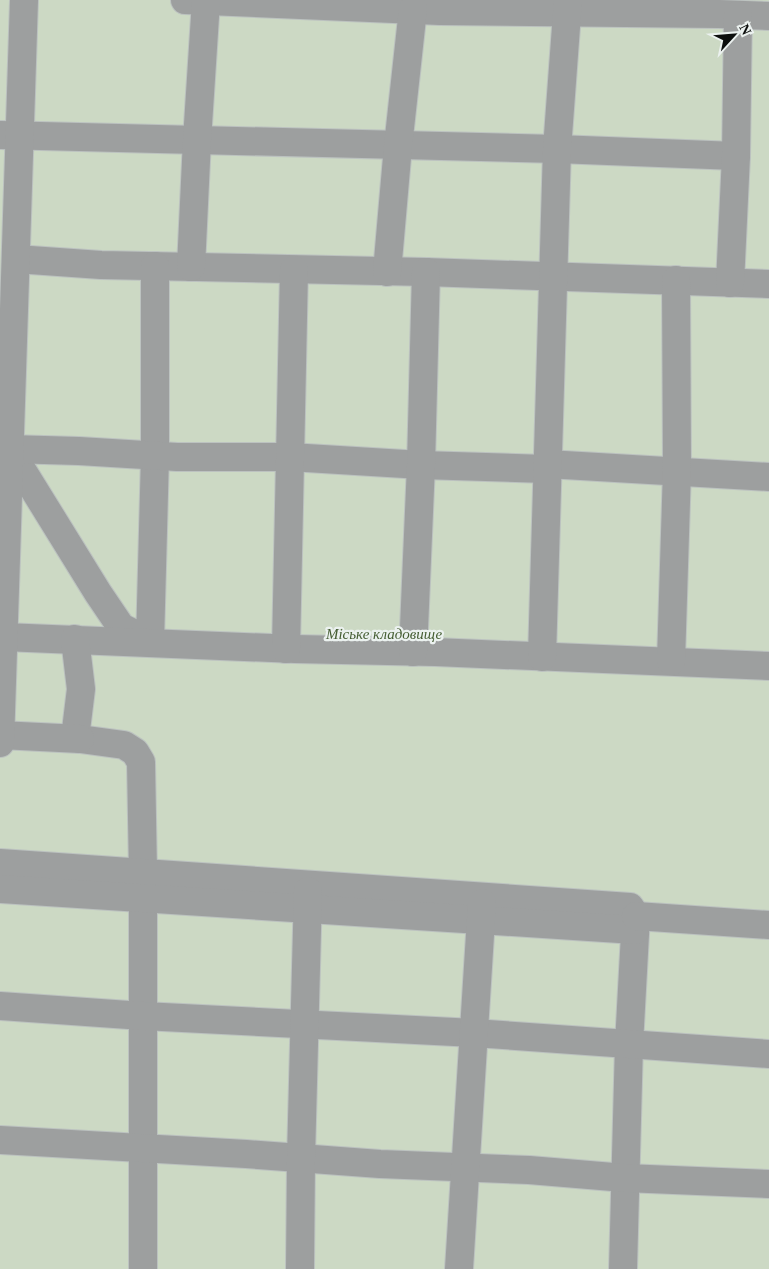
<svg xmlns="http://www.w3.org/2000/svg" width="769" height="1269" viewBox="0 0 769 1269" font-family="'Times New Roman',serif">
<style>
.green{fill:#ccd9c4}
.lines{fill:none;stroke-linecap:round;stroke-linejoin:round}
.minor-casing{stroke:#bcc2c0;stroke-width:30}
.minor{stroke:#9d9f9f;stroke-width:28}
.labels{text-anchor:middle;stroke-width:4.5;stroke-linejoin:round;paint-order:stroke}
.park-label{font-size:15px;font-style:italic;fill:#445d32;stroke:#ebf1ef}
</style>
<rect width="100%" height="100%" fill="#dee4e2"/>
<rect class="green" x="0" y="0" width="769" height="1269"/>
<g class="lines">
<defs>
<g id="minor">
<polyline points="185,0 440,11 719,14 769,16"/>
<polyline points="1,135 557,149 736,156"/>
<polyline points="16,259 101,265 426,272 769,284"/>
<polyline points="191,267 197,140 206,1"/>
<polyline points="387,272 398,146 413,9"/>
<polyline points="730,283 736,156 738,15"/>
<polyline points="9,449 98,593 121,627 150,642 155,456 155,266"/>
<polyline points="9,449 79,451 177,457 290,457 421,465 546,469"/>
<polyline points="547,464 769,477"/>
<polyline points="4,637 295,649 435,652 769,666"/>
<polyline points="75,639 81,689 76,730 80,739 124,745 135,752 141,762 143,873 143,1269"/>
<polyline points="286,649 294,270"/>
<polyline points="413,652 421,465 426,272"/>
<polyline points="542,657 557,149 568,0"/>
<polyline points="671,661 677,470 676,280"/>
<polyline points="0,735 80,739"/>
<polyline points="0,743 24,0"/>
<polyline points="0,863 630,907 636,916 629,1044 623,1269"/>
<polyline points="0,889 635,930"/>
<polyline points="636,916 769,925"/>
<polyline points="0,1006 143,1016 474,1033 769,1054"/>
<polyline points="0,1140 246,1154 380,1164 529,1170 625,1178 769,1184"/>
<polyline points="300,1269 301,1158 308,891"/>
<polyline points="459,1269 482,903"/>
</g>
</defs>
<use href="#minor" class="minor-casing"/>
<use href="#minor" class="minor"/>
</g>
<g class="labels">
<g class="park-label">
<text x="384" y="639">Міське кладовище</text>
</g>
</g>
<g transform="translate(734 35) rotate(64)" stroke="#ebf1ef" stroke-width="4" paint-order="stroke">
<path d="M0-4L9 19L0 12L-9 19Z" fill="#0c0e0d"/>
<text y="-8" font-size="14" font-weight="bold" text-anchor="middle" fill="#0c0e0d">N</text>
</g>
</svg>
